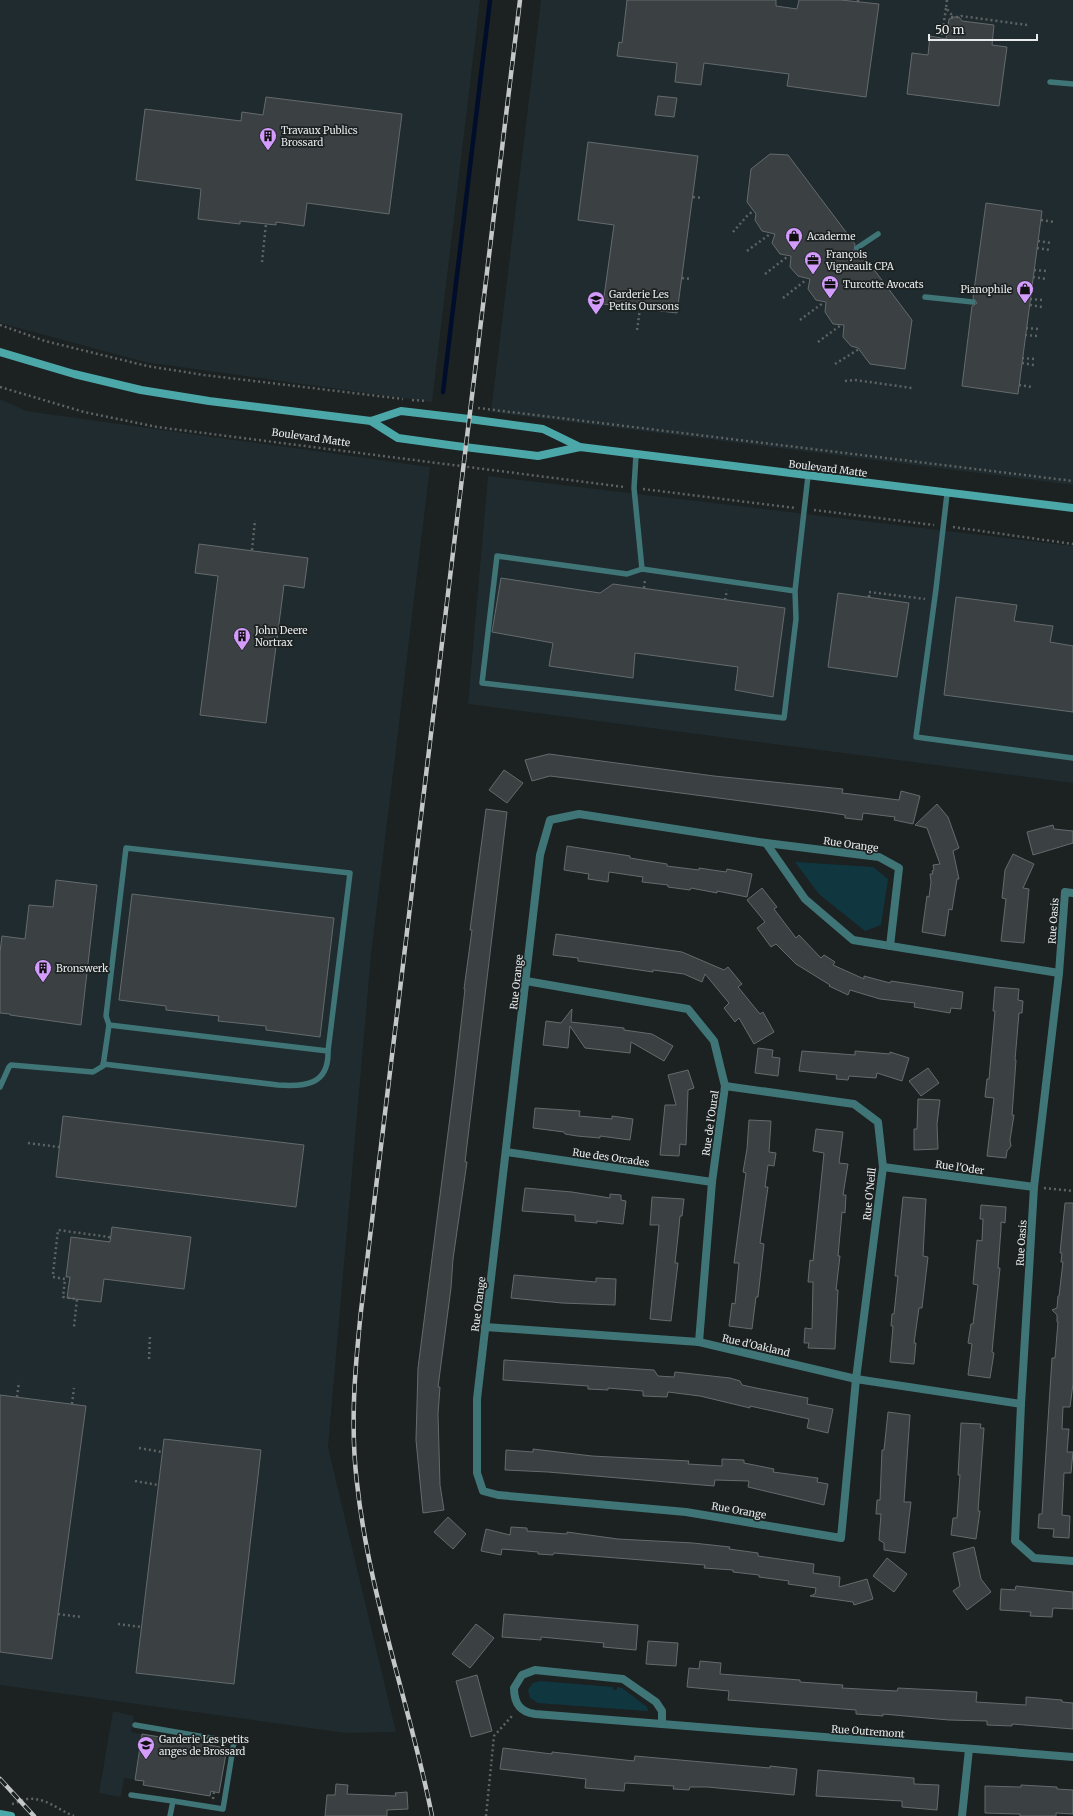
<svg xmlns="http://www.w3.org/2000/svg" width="1073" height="1816" viewBox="0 0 1073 1816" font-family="Merriweather,serif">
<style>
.built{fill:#1f2b2e}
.green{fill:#103740}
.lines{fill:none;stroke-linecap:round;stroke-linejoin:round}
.stream{stroke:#000e2b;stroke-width:4.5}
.building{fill:#3b4043;stroke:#656a6d}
.path{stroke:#5f6364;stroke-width:2.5;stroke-dasharray:2 3;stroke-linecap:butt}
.lane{stroke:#407577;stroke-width:5.5}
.street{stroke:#407577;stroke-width:8}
.secondary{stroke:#4ca7a9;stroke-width:8}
.rail-casing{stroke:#c3c7c8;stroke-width:4.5}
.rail{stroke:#1c2122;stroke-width:3;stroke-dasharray:9;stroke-linecap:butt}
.labels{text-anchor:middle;stroke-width:3.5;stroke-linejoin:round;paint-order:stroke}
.poi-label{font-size:10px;fill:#e7eaeb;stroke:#1c2122;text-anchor:start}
.street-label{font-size:10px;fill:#e7eaeb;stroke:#1c2122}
</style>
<rect width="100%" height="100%" fill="#1c2122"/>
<g class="built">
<polygon points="0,0 480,0 432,402 145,362 0,323"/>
<polygon points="541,0 1073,0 1073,485 491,412"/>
<polygon points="0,399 26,411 430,467 371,955 328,1447 396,1732 345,1733 0,1685"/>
<polygon points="488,476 1073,546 1073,783 468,704"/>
<polygon points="113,1711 134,1716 131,1732 191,1743 183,1791 143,1785 144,1781 124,1778 121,1797 99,1793"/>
</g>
<g class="green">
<polygon points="795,862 873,867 888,879 881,925 865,931 819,894"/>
<polygon points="540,1681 613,1687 613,1690 617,1690 617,1687 622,1688 647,1707 648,1711 538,1703 530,1698 528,1690 533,1683"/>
</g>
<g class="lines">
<polyline class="stream" points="443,392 490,0"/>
</g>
<g class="building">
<polygon points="627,0 776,0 776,6 797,9 799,0 841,0 879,4 866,97 787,86 789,74 704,63 701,85 675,82 677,63 617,56 619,42 622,43"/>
<polygon points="954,17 959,17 962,21 994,25 992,45 1007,47 999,106 907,94 912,53 928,55 930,36 946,39 949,19"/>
<polygon points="658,96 677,98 674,117 655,115"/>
<polygon points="266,97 402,114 389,214 307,203 304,226 276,222 276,225 240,221 240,224 198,219 201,189 136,180 145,109 241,121 242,112 263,115"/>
<polygon points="588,142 698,156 677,313 603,304 614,225 578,220"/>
<polygon points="770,154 788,155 855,244 854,251 860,251 912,320 905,369 870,364 858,348 851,346 843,337 844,325 833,324 825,312 826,302 816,300 808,289 810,279 798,276 790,267 791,256 780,254 772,243 775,234 762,231 755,220 756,214 747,202 751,169"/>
<polygon points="986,203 1042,211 1018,394 962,386 972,306 977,303 973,298"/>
<polygon points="199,544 308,558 304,588 284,585 266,723 200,715 218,576 195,573"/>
<polygon points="501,578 600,593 613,584 785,608 773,697 735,690 738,667 635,653 633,678 549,666 553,643 492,632"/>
<polygon points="838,593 909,603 897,677 828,667"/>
<polygon points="956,597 1017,605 1014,621 1053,626 1050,642 1073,646 1073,712 944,695"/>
<polygon points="549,754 714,776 843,789 842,793 899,800 901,791 920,796 913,824 894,820 895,817 863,813 862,820 845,818 845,815 825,812 574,779 550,776 532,781 525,760"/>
<polygon points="504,770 523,783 507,803 489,790"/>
<polygon points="937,804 948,817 959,848 953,851 959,879 957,879 952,910 949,909 945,936 922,932 927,896 929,897 931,882 930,874 933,874 932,871 934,870 933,865 940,864 927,828 915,825"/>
<polygon points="486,809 507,812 465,1162 467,1162 453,1259 451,1288 438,1387 440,1387 438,1414 440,1485 444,1510 423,1513 416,1440 418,1368 454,1086 465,989 464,989 472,930 470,930"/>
<polygon points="1053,825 1054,829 1073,831 1073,843 1033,855 1027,832"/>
<polygon points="567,846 630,856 630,858 667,864 667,866 699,870 699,868 726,872 727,869 752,874 747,897 717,891 717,893 691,888 690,890 668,887 668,885 642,882 643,877 609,872 608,882 588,879 589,874 564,870"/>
<polygon points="1013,854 1034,864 1023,888 1029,889 1024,943 1001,941 1006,899 1002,898 1005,870"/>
<polygon points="56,880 97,885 81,1025 10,1015 10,1014 0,1013 0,952 2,936 25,939 29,905 53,907"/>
<polygon points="762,888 777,907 774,909 796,938 799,935 821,958 824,955 835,962 833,965 864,979 864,976 890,983 891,981 963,992 961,1009 951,1008 950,1013 914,1007 915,1003 880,999 850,990 848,995 829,986 830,985 796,964 776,944 771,947 757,928 765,922 747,900"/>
<polygon points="132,894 334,918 320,1037 266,1030 266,1026 218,1021 219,1016 166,1010 166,1006 119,1000"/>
<polygon points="556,934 682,952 724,970 728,967 742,984 738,987 760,1014 763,1012 774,1032 754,1044 739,1018 735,1022 724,1008 729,1003 705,974 702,982 684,974 653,970 653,972 578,961 578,958 553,955"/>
<polygon points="995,987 1019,989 1018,1000 1023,1001 1022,1013 1019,1013 1015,1060 1016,1060 1012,1115 1014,1115 1010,1140 1011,1146 1007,1151 1006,1158 987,1156 994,1098 985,1097 987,1079 989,1079 995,1011 993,1011"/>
<polygon points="572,1009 571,1022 624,1028 624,1030 652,1034 673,1046 664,1061 631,1042 630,1053 585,1048 570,1026 568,1048 543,1045 546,1021 561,1023"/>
<polygon points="758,1048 773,1050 772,1057 780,1058 778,1076 755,1073"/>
<polygon points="802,1051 855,1055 855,1051 890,1054 890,1052 909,1058 902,1081 877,1073 876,1078 849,1076 848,1080 836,1079 837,1075 799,1071"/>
<polygon points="928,1068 939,1083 921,1096 909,1081"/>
<polygon points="688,1070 694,1088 688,1090 686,1145 680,1144 679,1156 660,1155 665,1105 676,1105 668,1075"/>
<polygon points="918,1099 940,1100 937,1124 938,1149 914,1150 914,1129 917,1129"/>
<polygon points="535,1108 580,1111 579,1116 612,1119 612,1116 633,1119 630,1140 600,1136 600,1138 577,1136 565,1134 564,1132 533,1128"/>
<polygon points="63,1116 304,1145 296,1207 56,1177"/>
<polygon points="749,1120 771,1121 769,1152 776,1153 774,1166 768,1165 765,1187 768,1187 760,1243 764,1244 758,1297 756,1297 752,1329 729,1326 732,1303 735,1304 739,1263 734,1263 746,1173 743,1172 747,1149"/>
<polygon points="816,1129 843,1132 839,1163 848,1164 843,1195 846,1195 845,1213 842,1212 838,1256 840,1256 836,1290 838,1290 835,1349 808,1348 809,1343 804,1343 805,1328 812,1329 813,1282 808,1282 810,1260 813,1261 824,1153 813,1151"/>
<polygon points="525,1188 572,1192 610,1198 610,1194 621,1195 621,1200 626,1201 623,1224 597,1221 597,1223 575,1221 575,1215 522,1211"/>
<polygon points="652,1197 684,1199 682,1216 680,1216 679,1227 675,1263 678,1263 671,1321 650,1319 659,1225 650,1225"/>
<polygon points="903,1197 926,1199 923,1256 928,1257 922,1308 919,1308 914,1343 916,1343 914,1364 890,1362 893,1326 891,1326 892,1314 894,1314 898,1276 895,1276"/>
<polygon points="1065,1203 1073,1203 1073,1384 1070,1407 1063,1407 1062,1429 1069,1429 1067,1452 1073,1452 1071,1473 1064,1473 1062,1515 1070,1516 1069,1538 1053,1537 1054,1529 1038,1528 1039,1514 1042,1514 1052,1358 1055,1358 1058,1322 1057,1322 1057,1315 1052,1310 1057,1308 1058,1296 1059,1296 1063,1262 1061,1262 1062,1253 1060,1253"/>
<polygon points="981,1205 1006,1207 1005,1223 1001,1222 1001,1229 998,1268 1000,1268 992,1352 994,1353 990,1378 968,1375 972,1344 968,1343 971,1324 973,1324 978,1285 973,1284 977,1240 982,1241 983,1219 980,1219"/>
<polygon points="112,1227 191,1237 184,1289 104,1279 101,1302 67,1298 70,1277 66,1277 71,1237 110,1242"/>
<polygon points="514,1275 596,1282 596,1278 616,1279 615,1305 562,1303 511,1298"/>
<polygon points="504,1360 654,1370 658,1376 674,1377 675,1372 730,1378 740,1381 742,1385 756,1388 808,1398 807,1404 833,1409 828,1433 807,1428 809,1419 750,1406 750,1408 700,1396 668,1392 667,1397 643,1396 643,1391 608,1388 608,1390 588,1389 588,1386 503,1380"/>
<polygon points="0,1395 86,1406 52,1659 0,1652"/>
<polygon points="888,1412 910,1415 904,1502 911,1502 905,1553 884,1550 884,1543 879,1540 881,1514 876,1514 877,1500 880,1500 882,1450 884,1450"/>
<polygon points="961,1423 981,1424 980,1428 984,1428 978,1511 980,1511 976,1539 951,1535 953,1518 957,1518 960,1475 958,1475"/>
<polygon points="164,1439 261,1450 234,1684 136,1673"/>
<polygon points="533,1449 592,1456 689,1461 688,1464 722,1466 722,1459 744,1460 744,1463 774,1469 773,1472 818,1478 817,1482 828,1484 824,1505 748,1487 749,1481 715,1480 714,1486 548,1472 505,1470 506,1450 533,1452"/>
<polygon points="448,1517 466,1534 453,1549 434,1532"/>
<polygon points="511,1527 527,1528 527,1531 567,1534 567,1532 618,1539 693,1543 730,1547 729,1549 758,1553 758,1556 814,1564 813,1573 840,1577 839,1587 867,1579 873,1599 854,1605 853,1602 810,1596 815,1594 816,1588 788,1584 789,1581 759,1577 759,1575 733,1572 733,1570 704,1568 705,1565 554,1553 553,1555 538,1554 538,1552 502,1549 501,1555 481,1551 486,1529 510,1535"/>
<polygon points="974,1547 981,1579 991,1592 967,1610 953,1591 960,1586 953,1553"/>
<polygon points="887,1558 907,1574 894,1592 873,1576"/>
<polygon points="1016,1586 1073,1592 1073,1609 1053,1608 1052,1617 1030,1616 1031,1612 1000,1610 1001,1589 1015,1590"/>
<polygon points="504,1614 638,1625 636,1650 603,1647 604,1643 541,1637 541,1640 502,1637"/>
<polygon points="476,1624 494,1638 470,1668 452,1654"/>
<polygon points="648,1641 678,1643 676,1666 646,1664"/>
<polygon points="700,1661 721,1663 720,1674 800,1680 800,1682 843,1685 842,1688 897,1691 898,1688 977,1692 976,1702 1026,1705 1026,1697 1062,1700 1062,1702 1073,1703 1073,1729 1012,1724 1012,1726 987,1725 987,1721 949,1720 883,1714 883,1716 856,1714 856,1710 728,1700 729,1691 687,1687 689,1668 699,1669"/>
<polygon points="477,1675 492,1731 471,1737 456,1681"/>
<polygon points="142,1734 227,1748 219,1793 211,1791 210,1796 143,1785 144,1781 135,1780"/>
<polygon points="503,1748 552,1754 552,1752 634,1761 635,1756 770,1768 770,1766 797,1769 794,1795 707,1787 690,1787 689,1790 673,1789 674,1786 625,1783 624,1791 585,1788 586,1779 500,1769"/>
<polygon points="818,1770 914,1778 914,1784 939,1785 937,1810 902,1807 902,1801 816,1796"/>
<polygon points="336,1784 348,1785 347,1794 396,1796 395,1793 407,1792 408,1809 387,1810 387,1816 325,1816 327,1795 335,1795"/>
<polygon points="1021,1785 1057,1787 1057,1789 1073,1790 1073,1814 1056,1813 1056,1816 1020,1816 1020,1814 985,1813 985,1786 1021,1787"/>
</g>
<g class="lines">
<g class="path">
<polyline points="947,0 946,8 951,14 952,19"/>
<polyline points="858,2 858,0"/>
<polyline points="951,17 959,17 961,16 1027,25"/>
<polyline points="942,35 946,8"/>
<polyline points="693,197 703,198"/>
<polyline points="1041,220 1054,222"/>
<polyline points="733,232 747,216 753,211"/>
<polyline points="1038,241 1051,243"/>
<polyline points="1037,248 1050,250"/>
<polyline points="747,251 770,234"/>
<polyline points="262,262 266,224"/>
<polyline points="1034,270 1047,271"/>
<polyline points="765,274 787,257"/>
<polyline points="1033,277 1046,279"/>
<polyline points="682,278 692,279"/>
<polyline points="783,298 806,280"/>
<polyline points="1030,299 1043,300"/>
<polyline points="1030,305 1042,307"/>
<polyline points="800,320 823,303"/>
<polyline points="0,325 45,341 147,366 204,375 403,399"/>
<polyline points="1026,328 1039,329"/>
<polyline points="637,330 640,309"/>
<polyline points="1025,335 1038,336"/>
<polyline points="818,342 841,325"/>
<polyline points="1022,358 1035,359"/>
<polyline points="1022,363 1034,365"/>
<polyline points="835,364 859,349"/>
<polyline points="845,381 855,380 912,388"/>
<polyline points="1019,385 1032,387"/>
<polyline points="0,387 84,412 157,427 624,487"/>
<polyline points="412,400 427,401"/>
<polyline points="478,408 1073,481"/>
<polyline points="643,489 795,508"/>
<polyline points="814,510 934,525"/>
<polyline points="953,527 1073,544"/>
<polyline points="252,550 255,520"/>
<polyline points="644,588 645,579"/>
<polyline points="869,597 869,592 925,599"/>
<polyline points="725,600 727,590"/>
<polyline points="28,1143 59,1147"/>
<polyline points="1044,1188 1073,1191"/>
<polyline points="53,1274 58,1230 109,1237 108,1242"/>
<polyline points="53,1277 65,1279 63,1297 77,1299 74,1327"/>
<polyline points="149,1359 150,1335"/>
<polyline points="17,1397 19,1382"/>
<polyline points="72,1404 74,1388"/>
<polyline points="139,1448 162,1452"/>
<polyline points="135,1481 158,1485"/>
<polyline points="58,1614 81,1617"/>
<polyline points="118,1624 141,1627"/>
<polyline points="213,1799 214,1792"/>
<path d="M12,1804C17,1803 21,1800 27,1799C46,1797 58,1810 74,1816"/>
<polyline points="486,1816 494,1736 512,1716"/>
</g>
<g class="lane">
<polyline points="1050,82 1073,84"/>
<polyline points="857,248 878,234"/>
<polyline points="925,297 973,302"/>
<polyline points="636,455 634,488 642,569"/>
<polyline points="947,494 936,589 916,737 1073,758"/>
<polyline points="795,591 642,569 627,574 497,556 482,683 784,718 796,619 795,591 808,476"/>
<path d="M103,1064L278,1085C305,1087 329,1085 328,1051L109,1025"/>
<polyline points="0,1087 9,1067 11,1065 93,1072 103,1066 109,1025 106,1016 126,848 350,873 328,1051"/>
<polyline points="135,1725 234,1742 223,1809 173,1801"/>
<polyline points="131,1795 173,1801 170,1816"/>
</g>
<g class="street">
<polyline points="766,843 879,857 899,868 890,946"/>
<polyline points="1073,893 1065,892 1059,973 1034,1187 1021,1404 1015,1541 1034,1558 1073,1561"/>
<polyline points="526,981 688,1009 714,1041 725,1086 712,1182 699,1342"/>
<polyline points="725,1086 854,1104 878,1122 883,1167 856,1379 841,1538 686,1512 498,1495 483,1491 477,1473 477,1399 540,855 550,820 579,814 766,843 805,899 853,940 1059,973"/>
<polyline points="506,1152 712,1182"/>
<polyline points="883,1167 1034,1187"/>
<polyline points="485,1327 699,1342 856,1379 1021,1404"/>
<path d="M535,1670L623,1679L656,1702L662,1711V1724L535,1714C520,1712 514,1703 514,1688L522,1675Z"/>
<polyline points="662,1724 1073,1757"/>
<polyline points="962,1816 969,1749"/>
</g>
<g class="secondary">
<polyline points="0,352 74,374 141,390 209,401 371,421 401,411 469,419 543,429 580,447"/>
<polyline points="371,421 398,438 456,446 538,456 580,447 1073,508"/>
<polyline points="0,1814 11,1816"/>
</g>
<defs>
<g id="rail">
<polyline points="0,1779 34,1816"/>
<path d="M432,1816C410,1705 369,1596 357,1483C350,1425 355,1368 361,1311L520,0"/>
</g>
</defs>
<use href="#rail" class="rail-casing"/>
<use href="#rail" class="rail"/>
</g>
<defs>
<symbol id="building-pin" viewBox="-11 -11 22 30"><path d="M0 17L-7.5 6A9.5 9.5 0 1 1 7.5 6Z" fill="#d39cfc" stroke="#1c2122"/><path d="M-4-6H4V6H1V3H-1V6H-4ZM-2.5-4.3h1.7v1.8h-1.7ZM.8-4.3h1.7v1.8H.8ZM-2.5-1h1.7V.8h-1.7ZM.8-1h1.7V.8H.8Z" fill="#111"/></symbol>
<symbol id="shop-pin" viewBox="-11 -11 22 30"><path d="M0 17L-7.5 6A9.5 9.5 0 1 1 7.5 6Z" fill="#d39cfc" stroke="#1c2122"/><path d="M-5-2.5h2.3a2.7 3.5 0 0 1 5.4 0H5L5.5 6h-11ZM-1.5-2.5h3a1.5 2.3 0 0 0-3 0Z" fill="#111"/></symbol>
<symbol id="office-pin" viewBox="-11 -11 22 30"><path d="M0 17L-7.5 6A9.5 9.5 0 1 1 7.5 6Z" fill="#d39cfc" stroke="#1c2122"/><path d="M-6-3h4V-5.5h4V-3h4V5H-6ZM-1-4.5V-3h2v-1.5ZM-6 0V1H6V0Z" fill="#111"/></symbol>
<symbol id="school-pin" viewBox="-11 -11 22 30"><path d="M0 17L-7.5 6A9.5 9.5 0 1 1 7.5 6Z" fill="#d39cfc" stroke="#1c2122"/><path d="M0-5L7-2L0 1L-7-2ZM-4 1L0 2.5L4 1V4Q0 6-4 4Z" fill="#111"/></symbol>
</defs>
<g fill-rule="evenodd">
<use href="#building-pin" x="258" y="126" width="20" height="27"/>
<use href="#shop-pin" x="784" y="226" width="20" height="27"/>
<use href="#office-pin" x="803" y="250" width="20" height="27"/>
<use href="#office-pin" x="820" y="274" width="20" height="27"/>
<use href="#shop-pin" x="1015" y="279" width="20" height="27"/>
<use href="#school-pin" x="586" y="290" width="20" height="27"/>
<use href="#building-pin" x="232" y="626" width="20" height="27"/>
<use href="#building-pin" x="33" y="958" width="20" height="27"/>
<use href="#school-pin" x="136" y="1735" width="20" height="27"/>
</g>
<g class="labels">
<g class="poi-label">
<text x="281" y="134">Travaux Publics<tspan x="281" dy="12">Brossard</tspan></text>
<text x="807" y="240">Acaderme</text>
<text x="826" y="258">François<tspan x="826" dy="12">Vigneault CPA</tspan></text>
<text x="843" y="288">Turcotte Avocats</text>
<text x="1012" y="293" text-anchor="end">Pianophile</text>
<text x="609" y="298">Garderie Les<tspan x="609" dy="12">Petits Oursons</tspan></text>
<text x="255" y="634">John Deere<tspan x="255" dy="12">Nortrax</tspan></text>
<text x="56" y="972">Bronswerk</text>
<text x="159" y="1743">Garderie Les petits<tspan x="159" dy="12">anges de Brossard</tspan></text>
</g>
<g class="street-label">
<text transform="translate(311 437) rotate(8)" y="4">Boulevard Matte</text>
<text transform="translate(828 468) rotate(7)" y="4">Boulevard Matte</text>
<text transform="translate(851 844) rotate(8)" y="4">Rue Orange</text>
<text transform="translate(1053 921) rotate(-86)" y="4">Rue Oasis</text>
<text transform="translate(516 982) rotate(-84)" y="4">Rue Orange</text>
<text transform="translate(710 1123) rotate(-82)" y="4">Rue de l'Oural</text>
<text transform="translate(611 1157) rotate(8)" y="4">Rue des Orcades</text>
<text transform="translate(960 1167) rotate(8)" y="4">Rue l'Oder</text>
<text transform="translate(869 1194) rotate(-84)" y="4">Rue O'Neill</text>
<text transform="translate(1021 1243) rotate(-86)" y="4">Rue Oasis</text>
<text transform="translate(478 1304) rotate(-83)" y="4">Rue Orange</text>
<text transform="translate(756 1345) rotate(13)" y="4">Rue d'Oakland</text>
<text transform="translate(739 1510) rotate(10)" y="4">Rue Orange</text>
<text transform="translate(868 1731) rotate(4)" y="4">Rue Outremont</text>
</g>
</g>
<path d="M929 34v6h108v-6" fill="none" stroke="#e7eaeb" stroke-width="2"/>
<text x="935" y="34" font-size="12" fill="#e7eaeb" stroke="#1c2122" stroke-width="3" paint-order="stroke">50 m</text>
</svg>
